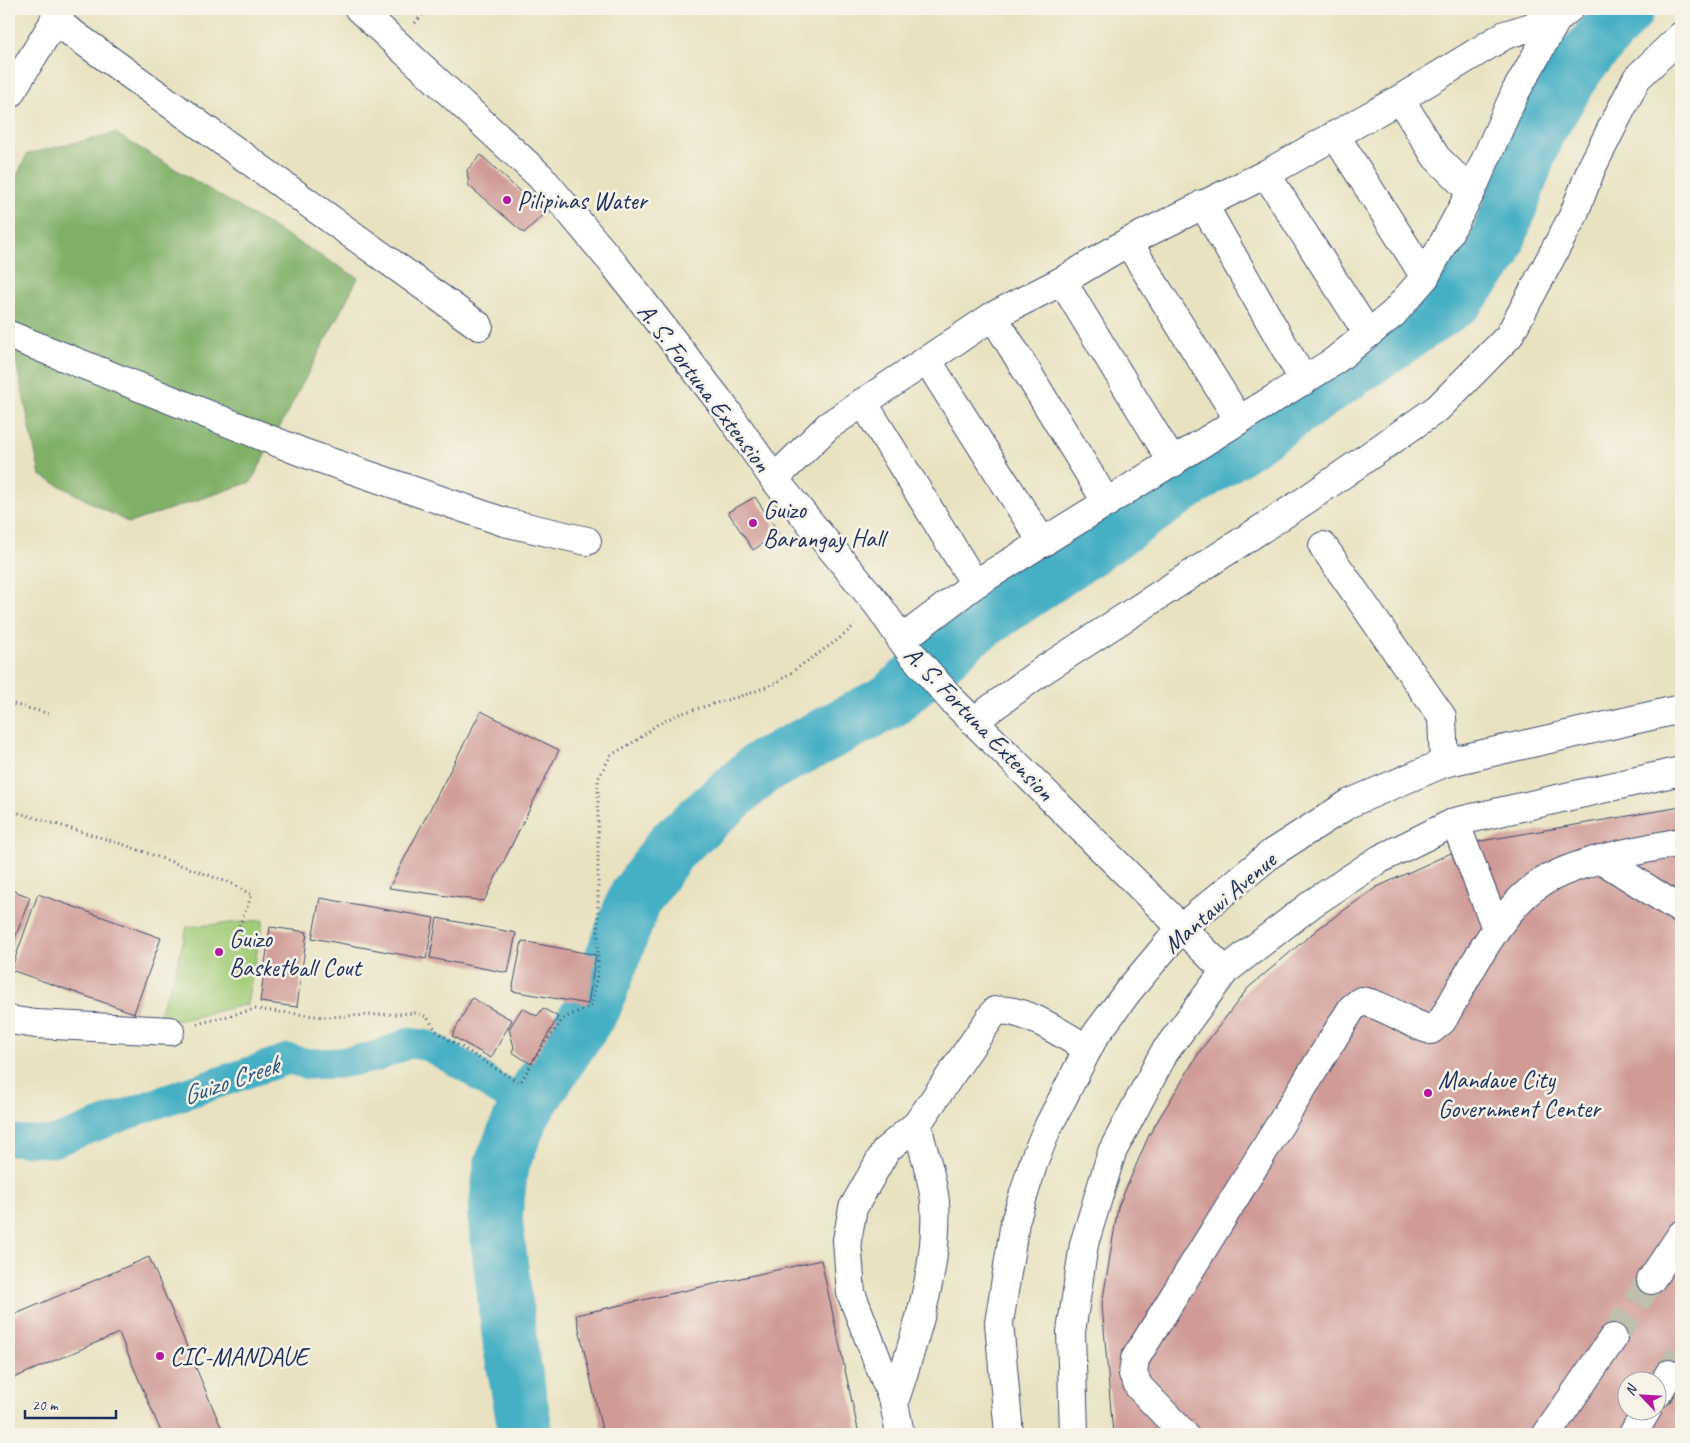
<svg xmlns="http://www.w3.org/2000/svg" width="1690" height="1443" viewBox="0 0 1690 1443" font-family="Caveat,sans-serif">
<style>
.green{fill:#a1cc78;stroke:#5e7e6b}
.forest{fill:#80b068;stroke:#4e7063}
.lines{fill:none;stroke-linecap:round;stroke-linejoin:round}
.canal{stroke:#45afc4;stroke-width:31}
.river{stroke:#45afc4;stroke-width:55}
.building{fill:#d09b97;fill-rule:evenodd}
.minor-tunnel{stroke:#c0bead;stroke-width:28;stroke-dasharray:28 14;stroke-linecap:butt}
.minor-casing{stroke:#3a4a6d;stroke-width:30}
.path{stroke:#3a4a6d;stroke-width:3;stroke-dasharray:1 4;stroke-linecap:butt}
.minor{stroke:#fff;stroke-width:28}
.poi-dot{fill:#b5179e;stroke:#f7f3e8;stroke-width:2}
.labels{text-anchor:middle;stroke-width:5;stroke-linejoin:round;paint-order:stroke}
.poi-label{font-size:25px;fill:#1b2f5e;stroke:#f7f3e8;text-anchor:start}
.street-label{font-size:25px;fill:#1b2f5e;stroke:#f7f3e8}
.water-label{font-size:26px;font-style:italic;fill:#28557d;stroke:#f7f3e8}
</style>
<rect width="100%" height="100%" fill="#f7f3e8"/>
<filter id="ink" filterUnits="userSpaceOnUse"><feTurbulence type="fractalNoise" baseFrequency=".02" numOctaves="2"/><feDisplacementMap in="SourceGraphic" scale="10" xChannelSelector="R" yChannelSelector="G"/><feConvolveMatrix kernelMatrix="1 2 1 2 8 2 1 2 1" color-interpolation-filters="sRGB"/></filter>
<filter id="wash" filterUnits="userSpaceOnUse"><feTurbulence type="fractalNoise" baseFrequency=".0096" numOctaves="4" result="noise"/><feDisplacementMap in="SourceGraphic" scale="20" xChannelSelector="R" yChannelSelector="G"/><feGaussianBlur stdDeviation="1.12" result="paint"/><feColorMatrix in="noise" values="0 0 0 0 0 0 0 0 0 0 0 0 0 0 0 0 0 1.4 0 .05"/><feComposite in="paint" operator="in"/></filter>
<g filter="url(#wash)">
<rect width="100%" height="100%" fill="#e9e2c1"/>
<polygon class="green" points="263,920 247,1004 181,1020 156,1021 174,977 187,927"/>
<polygon class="forest" points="115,133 358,278 251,482 129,523 40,475 9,329 9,193 27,154"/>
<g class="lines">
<polyline class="canal" points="9,1140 53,1142 149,1106 288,1059 308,1064 340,1063 375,1057 409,1043 429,1046 468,1068 497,1089 528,1104"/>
<polyline class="river" points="526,1434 511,1350 495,1218 501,1166 524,1111 595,1004 635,898 672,846 761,768 890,701 967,632 1458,298 1493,253 1537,132 1579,64 1627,9"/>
</g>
<g id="blocks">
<g class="building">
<polygon points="481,155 544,214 524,233 469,186 467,170"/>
<polygon points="755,497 779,533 753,550 728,512"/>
<polygon points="481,711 559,750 484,901 389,888"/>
<path d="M1681,807V1434H1113L1102,1305L1118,1207L1149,1135L1200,1051L1248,988L1319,928L1377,887L1475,842ZM1628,1380H1658V1410H1628Z"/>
<polygon points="9,889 30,897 9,955"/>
<polygon points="38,894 161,938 134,1013 11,970"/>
<polygon points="320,898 434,918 426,959 312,938"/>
<polygon points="437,918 516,933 508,973 430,958"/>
<polygon points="270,927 307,932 297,1007 260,1002"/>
<polygon points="522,941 596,955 588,1004 512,991"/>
<polygon points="472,998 512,1020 491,1058 452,1036"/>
<polygon points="522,1008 537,1016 543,1008 558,1017 531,1064 512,1052 514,1047 509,1029"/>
<polygon points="149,1257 224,1434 162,1434 119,1333 9,1380 9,1317"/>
<polygon points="821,1260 859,1434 603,1434 576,1315"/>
</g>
</g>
</g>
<g filter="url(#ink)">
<use href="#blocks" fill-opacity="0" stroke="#3a4a6d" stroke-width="1"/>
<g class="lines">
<g class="minor-tunnel">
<polyline points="1613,1338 1651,1280"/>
<polyline points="1669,1374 1681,1354"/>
</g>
<defs>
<g id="minor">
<polyline points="359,9 540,176 616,267 724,407 774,479 878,605 911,653 952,700 1225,971"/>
<polyline points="54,20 479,326"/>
<polyline points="9,95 62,9"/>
<polyline points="1400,99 1436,157 1471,192"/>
<polyline points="1335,135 1425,277"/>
<polyline points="1266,174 1368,334"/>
<polyline points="1203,204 1304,381"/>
<polyline points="1128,242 1239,420"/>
<polyline points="1062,281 1173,463"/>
<polyline points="993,316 1107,503"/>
<polyline points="9,335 304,453 504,522 587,541"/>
<polyline points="927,360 1043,543"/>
<polyline points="863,402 975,584"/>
<polyline points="774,479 828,426 993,316 1062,281 1128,242 1266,174 1400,99 1505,35 1557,19"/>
<polyline points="1323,546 1442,717 1444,763"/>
<polyline points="901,640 975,584 1333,362 1393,314 1425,277 1471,192 1516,91 1557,19 1569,9"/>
<polyline points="974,721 1039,673 1306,500 1438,408 1509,336 1573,216 1592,167 1637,78 1681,36"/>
<polyline points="1455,822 1496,928"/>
<polyline points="1601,859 1681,910"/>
<polyline points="9,1020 36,1024 170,1031"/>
<polyline points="1651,1280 1681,1235"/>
<polyline points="1658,1393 1669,1374"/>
<path d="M894,1403C914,1339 939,1271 935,1202C933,1178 922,1148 917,1124"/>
<path d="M900,1434L894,1403L851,1293L847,1240L853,1208L886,1150L917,1124L995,1011C1022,1006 1064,1035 1087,1049"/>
<polyline points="1009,1434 999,1323 1015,1222 1035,1158 1048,1127 1094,1037 1129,990 1182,927 1272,853 1350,803 1444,763 1681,709"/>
<polyline points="1074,1434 1071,1332 1084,1244 1112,1152 1164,1053 1225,971 1313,903 1380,859 1455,822 1681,771"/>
<path d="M1184,1434L1139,1387L1133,1374L1135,1359L1352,1008L1361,1001C1386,1005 1406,1023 1431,1030L1442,1021C1465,981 1496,917 1532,889C1569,861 1636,851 1681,842"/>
<polyline points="1547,1434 1613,1338"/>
<polyline points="1633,1434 1647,1410"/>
</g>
</defs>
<use href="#minor" class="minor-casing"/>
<g class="path">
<polyline points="415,23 427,9"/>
<polyline points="9,703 50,714"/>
<polyline points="9,810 122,844 233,884 252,895 237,931"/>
<polyline points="197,1024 255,1009 323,1017 417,1013 427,1017 437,1032 518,1082 522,1080 543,1045 564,1018 591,1006 598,970 598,779 611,755 637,740 658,724 679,714 751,693 776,683 839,639 855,625"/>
</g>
<use href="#minor" class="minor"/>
</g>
</g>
<g class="poi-dot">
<circle cx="507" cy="200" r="5"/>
<circle cx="753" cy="523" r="5"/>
<circle cx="219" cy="952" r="5"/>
<circle cx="1428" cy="1093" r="5"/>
<circle cx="160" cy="1356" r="5"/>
</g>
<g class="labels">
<g class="poi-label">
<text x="517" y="209">Pilipinas Water</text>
<text x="763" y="518">Guizo<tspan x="763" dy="29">Barangay Hall</tspan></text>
<text x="229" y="947">Guizo<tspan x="229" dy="29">Basketball Cout</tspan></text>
<text x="1438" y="1088">Mandaue City<tspan x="1438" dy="29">Government Center</tspan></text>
<text x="170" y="1365">CIC-MANDAUE</text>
</g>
<g class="street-label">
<text transform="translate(705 387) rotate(53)" y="9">A. S. Fortuna Extension</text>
<text transform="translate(980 723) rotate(46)" y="9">A. S. Fortuna Extension</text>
<text transform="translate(1219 902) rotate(-41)" y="9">Mantawi Avenue</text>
</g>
<g class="water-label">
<text transform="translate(230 1080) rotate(-19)" y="9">Guizo Creek</text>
</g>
</g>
<rect width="1690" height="1443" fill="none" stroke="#f7f3e8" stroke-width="30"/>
<g transform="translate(1642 1396) rotate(295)"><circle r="24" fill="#f7f3e8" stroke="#9fa5b1"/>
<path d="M0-4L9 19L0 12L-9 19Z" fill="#b5179e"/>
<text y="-8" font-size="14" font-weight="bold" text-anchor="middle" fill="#1b2f5e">N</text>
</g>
<path d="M25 1410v8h91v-8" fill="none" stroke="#1b2f5e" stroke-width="2.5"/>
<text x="32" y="1410" font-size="15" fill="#1b2f5e" stroke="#f7f3e8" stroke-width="4" paint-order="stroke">20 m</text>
</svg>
